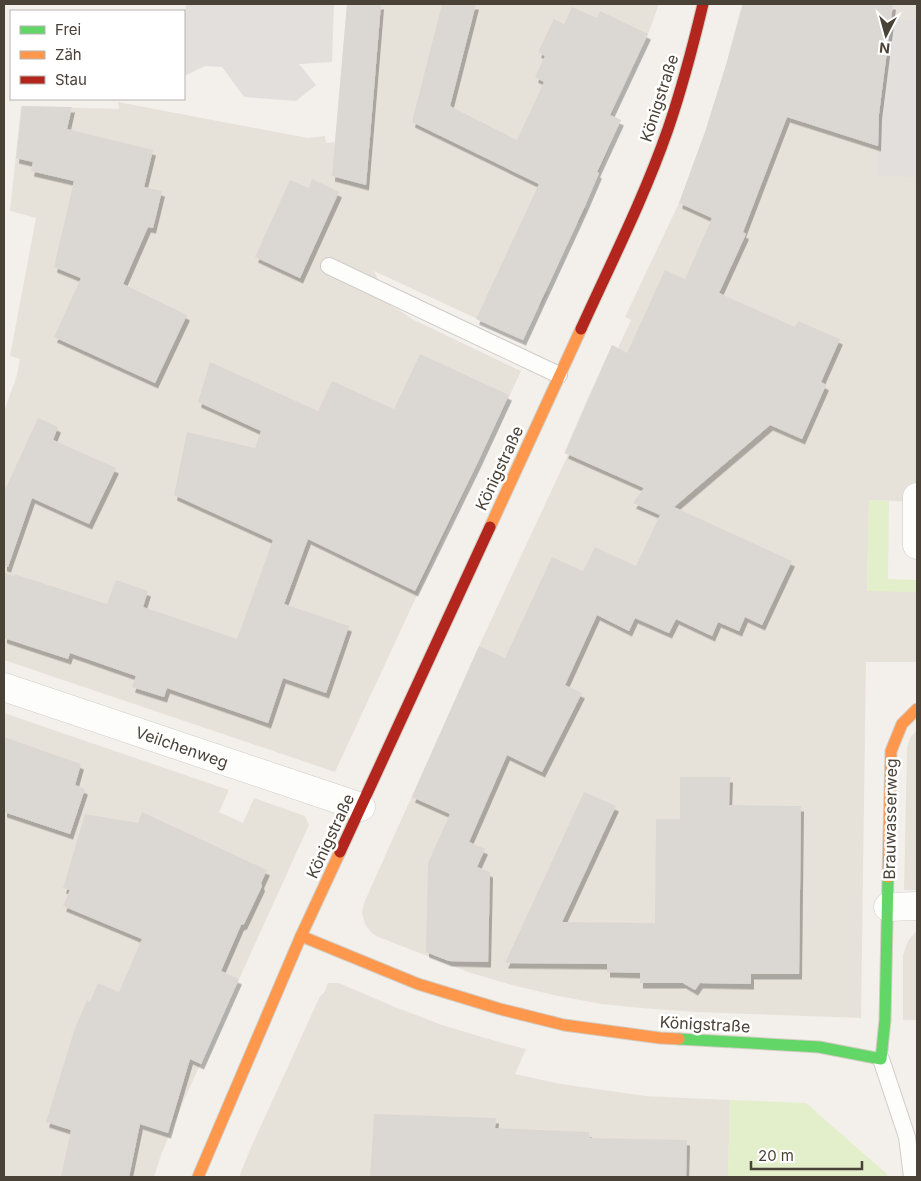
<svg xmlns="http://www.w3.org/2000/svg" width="921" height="1181" viewBox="0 0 921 1181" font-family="Inter,sans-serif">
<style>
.residential{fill:#e7e2d9}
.green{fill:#e3eecb}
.parking{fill:#e2dfdc}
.building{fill:#dbd7d3;filter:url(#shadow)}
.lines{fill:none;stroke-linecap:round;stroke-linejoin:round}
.lane-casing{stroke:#d0ccc8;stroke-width:18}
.street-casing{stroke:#d0ccc8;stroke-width:29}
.fast-casing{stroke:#d3cdc3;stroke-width:13}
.slow-casing{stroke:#d3cdc3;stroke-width:13}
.jam-casing{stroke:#d3cdc3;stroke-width:13}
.lane{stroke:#fdfdfc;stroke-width:16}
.street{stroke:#fdfdfc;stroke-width:28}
.fast{stroke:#63d668;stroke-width:11}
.slow{stroke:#ff974d;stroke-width:11}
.jam{stroke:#b3261e;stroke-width:11}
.labels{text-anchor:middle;stroke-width:5;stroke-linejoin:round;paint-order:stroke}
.street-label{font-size:16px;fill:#4a4137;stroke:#fff}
</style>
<defs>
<filter id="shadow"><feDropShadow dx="3" dy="5.5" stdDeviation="0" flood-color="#0004"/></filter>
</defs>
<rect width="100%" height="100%" fill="#f3f0ec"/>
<g class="residential">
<polygon points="347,4 659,4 648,34 617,101 612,115 621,120 599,173 583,208 587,209 580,223 577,222 545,291 548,292 541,307 538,306 523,340 374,271 389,304 414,320 521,371 335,772 4,660 4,411 17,375 20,359 10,356 36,218 10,211 21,106 119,109 118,102 308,138 325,136 326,143 335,142"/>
<polygon points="742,4 917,4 917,502 869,500 867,590 917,592 917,662 866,662 861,1018 694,1012 641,1008 601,1004 558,996 512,985 468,972 376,936 370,931 365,924 362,913 364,903 479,646 568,455 564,453 586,402 612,345 618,348 631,320 625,317 679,203 705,132 726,65"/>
<polygon points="4,713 229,790 219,812 243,823 254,798 305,816 309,825 181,1107 160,1158 154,1177 4,1177"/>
<polygon points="917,730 917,890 904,890 907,747 910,738"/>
<polygon points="917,930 917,1020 903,1020 903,955 908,941"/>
<polygon points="328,983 339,983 395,1007 442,1025 485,1038 526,1049 515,1074 561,1084 646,1096 730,1100 728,1177 239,1177 249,1152 320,996 324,993"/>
</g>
<g class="green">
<polygon points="869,500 889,501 888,579 917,580 917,592 867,591"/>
<polygon points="730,1100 806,1103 887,1174 887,1177 728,1177"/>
</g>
<g class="parking">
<polygon points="186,4 334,4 332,62 299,64 316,85 296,101 244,97 222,67 205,66 184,76 184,24"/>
<polygon points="892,20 917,20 917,177 877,176 879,114"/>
</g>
<g class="building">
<polygon points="347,4 381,4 366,185 332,176"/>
<polygon points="442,4 476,4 450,106 517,140 544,82 535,77 545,56 538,52 554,19 564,24 572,7 597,18 600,11 648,34 610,115 621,120 597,172 599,173 584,208 523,340 476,319 539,184 412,122"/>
<polygon points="743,4 893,4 879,114 878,146 787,117 743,232 746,234 719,293 795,327 798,321 840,339 821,382 826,385 802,439 770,425 674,507 792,561 762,625 745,617 739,631 718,622 712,636 676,619 669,633 635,618 629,631 597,615 565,685 582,693 542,772 507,755 469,842 485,849 477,867 490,872 488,962 449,961 426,952 428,863 450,814 412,797 479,646 505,658 552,557 583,571 595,547 636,566 660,515 633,503 644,488 565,453 612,345 627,353 665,270 685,279 712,218 679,203 705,132 726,65"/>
<polygon points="22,106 72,107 67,129 153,150 144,187 162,191 153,228 148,227 123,284 187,315 155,383 54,337 81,278 54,267 74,181 31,171 33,162 16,158"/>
<polygon points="312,179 339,192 300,278 255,257 290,180 309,188"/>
<polygon points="420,354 509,395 478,462 415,591 308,539 284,604 349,626 326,693 283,678 268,723 167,688 164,697 132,687 136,676 70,653 68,659 4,638 4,573 14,576 14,574 107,604 116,580 148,591 143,607 237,639 273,540 174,495 187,432 255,448 261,431 198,402 210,362 318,411 332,381 394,409"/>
<polygon points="38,418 58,427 53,440 116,468 89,524 32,498 8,567 4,566 4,492"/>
<polygon points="4,737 81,764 75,785 85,789 70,834 4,812"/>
<polygon points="680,777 730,777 729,805 801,806 799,974 751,974 751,984 700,983 695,990 683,983 640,983 640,973 607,972 607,964 505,963 584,792 616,806 562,922 655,923 656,819 680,819"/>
<polygon points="142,812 267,870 261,883 262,886 244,924 241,925 221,971 239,979 201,1064 190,1059 168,1133 140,1124 129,1177 61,1177 71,1130 46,1122 74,1031 87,1000 90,1002 98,983 119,992 142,939 63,906 70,890 63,888 85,814 138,823"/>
<polygon points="374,1114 496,1118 495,1128 589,1132 590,1138 687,1140 686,1177 370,1177"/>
</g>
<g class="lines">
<defs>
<g id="lane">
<polyline points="329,266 559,375"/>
<polyline points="881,1059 907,1137 912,1177"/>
</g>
<g id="street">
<polyline points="917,497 917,545"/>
<polyline points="4,687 361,807"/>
<polyline points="888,907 917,906"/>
</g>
<polyline id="fast" points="679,1039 819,1047 881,1059 885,1020 888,877"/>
<g id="slow">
<polyline points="490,527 581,329"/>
<polyline points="888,877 891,751 902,724 917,709"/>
<polyline points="301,936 418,984 500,1009 564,1025 660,1038 679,1039"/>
<polyline points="198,1177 301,936 340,852"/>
</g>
<g id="jam">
<path d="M581,329C611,263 644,198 668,129C682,88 693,46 703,4"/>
<polyline points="340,852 490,527"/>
</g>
</defs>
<use href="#lane" class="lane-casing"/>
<use href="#street" class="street-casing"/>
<use href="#fast" class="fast-casing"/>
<use href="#slow" class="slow-casing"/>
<use href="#jam" class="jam-casing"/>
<use href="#lane" class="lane"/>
<use href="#street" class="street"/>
<use href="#fast" class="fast"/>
<use href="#slow" class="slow"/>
<use href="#jam" class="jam"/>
</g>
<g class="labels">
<g class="street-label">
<text transform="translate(659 98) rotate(-72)" y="6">Königstraße</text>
<text transform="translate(499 468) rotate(-65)" y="6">Königstraße</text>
<text transform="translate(182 747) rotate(19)" y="6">Veilchenweg</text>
<text transform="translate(890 819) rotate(-89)" y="6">Brauwasserweg</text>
<text transform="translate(330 836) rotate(-65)" y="6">Königstraße</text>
<text transform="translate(705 1024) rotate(3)" y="6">Königstraße</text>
</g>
</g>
<rect width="921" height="1181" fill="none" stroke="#4a4137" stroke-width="10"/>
<rect x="10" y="10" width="175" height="90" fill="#ffffff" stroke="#b7b3af"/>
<rect x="20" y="26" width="25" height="8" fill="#63d668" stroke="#b7b3af"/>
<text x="55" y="35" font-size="15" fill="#4a4137">Frei</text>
<rect x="20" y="51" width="25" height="8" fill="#ff974d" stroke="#b7b3af"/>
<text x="55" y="60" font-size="15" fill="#4a4137">Zäh</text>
<rect x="20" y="76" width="25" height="8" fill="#b3261e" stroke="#b7b3af"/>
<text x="55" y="85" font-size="15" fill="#4a4137">Stau</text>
<g transform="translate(886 35) rotate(186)" stroke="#ffffff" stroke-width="4" paint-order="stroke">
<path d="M0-4L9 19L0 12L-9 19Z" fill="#4a4137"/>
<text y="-8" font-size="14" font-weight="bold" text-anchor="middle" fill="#4a4137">N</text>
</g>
<path d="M751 1161v8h111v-8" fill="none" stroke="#4a4137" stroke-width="2.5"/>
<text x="758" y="1161" font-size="15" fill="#4a4137" stroke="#ffffff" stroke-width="4" paint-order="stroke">20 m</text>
</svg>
